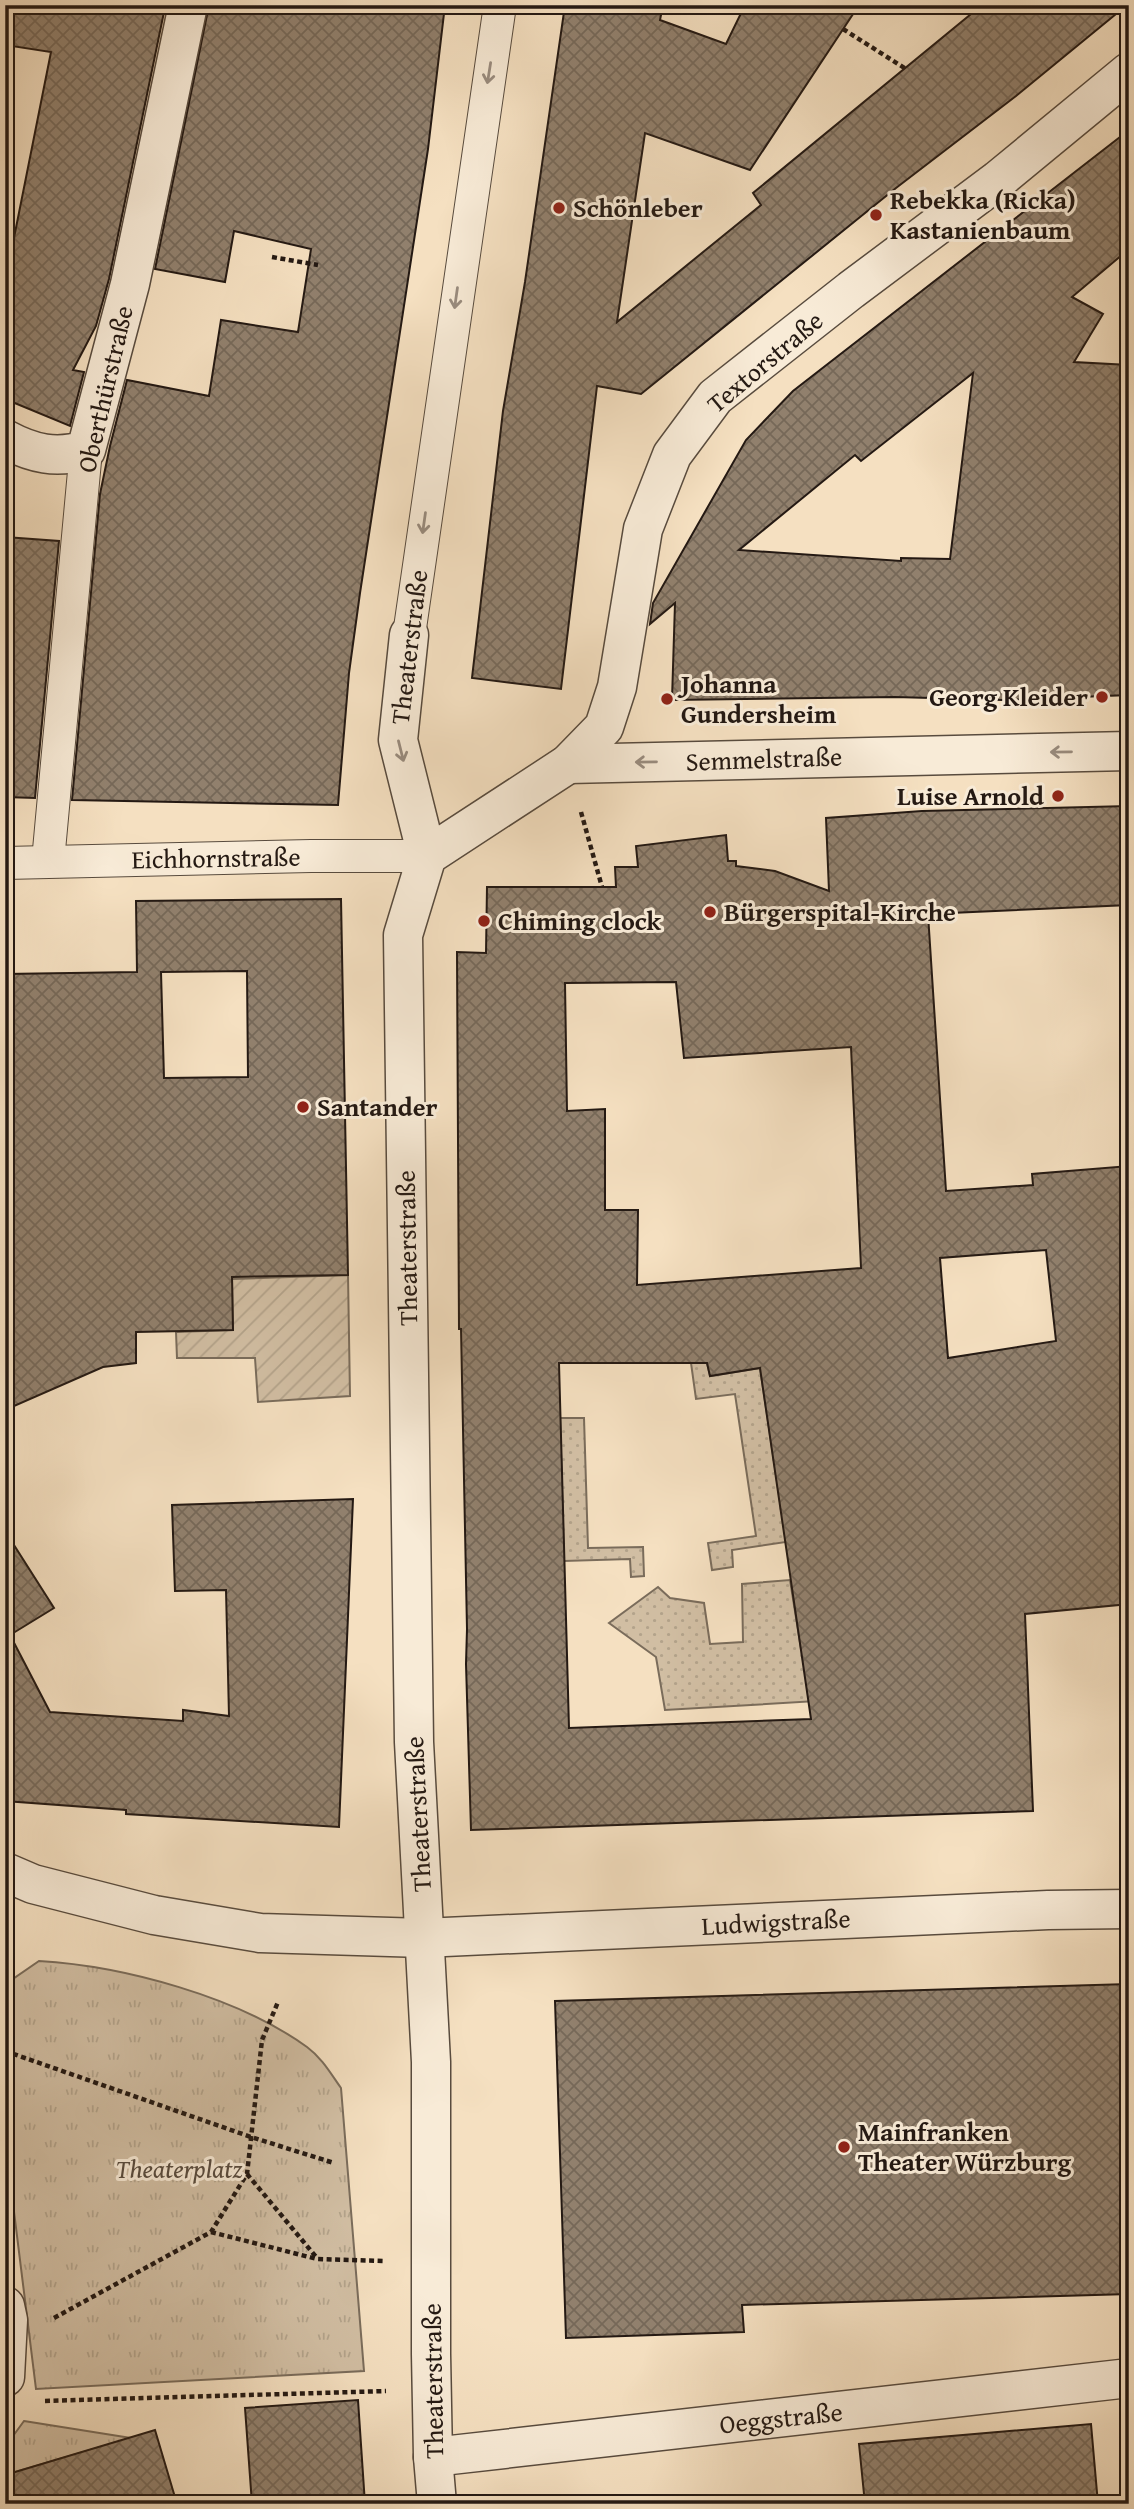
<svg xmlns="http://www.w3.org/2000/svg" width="1134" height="2509" viewBox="0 0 1134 2509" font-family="'Gentium Book Plus',serif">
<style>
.grass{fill:url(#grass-dots);stroke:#7a6c5b;stroke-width:2}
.park{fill:url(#park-tufts);stroke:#7a6c5b;stroke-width:2}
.garden{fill:url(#garden-furrows);stroke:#7a6c5b;stroke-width:2}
.building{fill:url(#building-cross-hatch);stroke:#241913;stroke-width:2;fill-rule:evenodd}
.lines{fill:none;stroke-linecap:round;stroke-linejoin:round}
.pedestrian-casing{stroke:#584b3e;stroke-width:34}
.minor-casing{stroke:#584b3e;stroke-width:41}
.tertiary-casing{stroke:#584b3e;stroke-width:41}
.path{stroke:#241913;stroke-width:4.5;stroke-dasharray:5 3.5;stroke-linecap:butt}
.pedestrian{stroke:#f8ebd7;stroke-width:32}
.minor{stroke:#f8ebd7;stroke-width:38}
.tertiary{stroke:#f8ebd7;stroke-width:38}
.oneway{stroke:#998c7f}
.poi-dot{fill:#8f2418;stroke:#f8ebd7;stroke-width:2.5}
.labels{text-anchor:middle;stroke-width:6;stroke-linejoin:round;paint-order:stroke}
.poi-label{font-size:26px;font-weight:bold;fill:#241913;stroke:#f8ebd7;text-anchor:start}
.street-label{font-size:26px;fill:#241913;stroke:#f8ebd7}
.park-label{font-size:26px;font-style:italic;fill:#584b3e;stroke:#f8ebd7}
</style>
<defs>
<pattern id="grass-dots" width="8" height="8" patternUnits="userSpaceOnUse" patternTransform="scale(1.75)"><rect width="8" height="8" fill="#d1bea3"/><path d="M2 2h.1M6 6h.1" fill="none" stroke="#b3a38b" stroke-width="1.8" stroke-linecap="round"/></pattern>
<pattern id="park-tufts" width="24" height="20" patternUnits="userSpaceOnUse" patternTransform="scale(1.75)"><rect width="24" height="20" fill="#d1bea3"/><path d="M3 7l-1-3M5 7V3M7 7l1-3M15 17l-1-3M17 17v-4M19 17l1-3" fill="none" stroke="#b3a38b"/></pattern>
<pattern id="garden-furrows" width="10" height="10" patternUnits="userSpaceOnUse" patternTransform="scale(1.75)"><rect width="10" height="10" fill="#d1bea3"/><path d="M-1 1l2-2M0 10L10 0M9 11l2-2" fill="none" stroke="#b3a38b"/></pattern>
<pattern id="building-cross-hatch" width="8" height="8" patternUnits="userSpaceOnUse" patternTransform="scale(1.75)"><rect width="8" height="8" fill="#91806d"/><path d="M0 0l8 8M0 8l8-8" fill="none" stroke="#766858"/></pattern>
</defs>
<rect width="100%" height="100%" fill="#f5e0c1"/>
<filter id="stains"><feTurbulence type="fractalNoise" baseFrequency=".00286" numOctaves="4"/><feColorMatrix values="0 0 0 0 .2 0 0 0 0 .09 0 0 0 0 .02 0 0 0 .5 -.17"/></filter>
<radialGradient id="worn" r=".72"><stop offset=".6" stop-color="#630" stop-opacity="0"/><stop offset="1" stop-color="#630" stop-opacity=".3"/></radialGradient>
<g class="grass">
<polygon points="691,1363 707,1363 710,1376 760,1368 786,1542 732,1550 733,1567 712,1570 708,1543 756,1536 735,1394 696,1399"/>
<polygon points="560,1418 584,1418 588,1548 643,1547 644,1576 631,1577 630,1559 564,1561"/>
<polygon points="790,1580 801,1649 868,1698 665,1710 656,1657 609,1623 658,1587 670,1598 704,1603 710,1644 743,1642 742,1584"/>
</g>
<g class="park">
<path d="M39,1961C124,1966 238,1997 307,2047C322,2058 331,2074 341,2088L364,2371L36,2389L5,2139V1991L10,1981Z"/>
<polygon points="24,2421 131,2438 5,2475 5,2447"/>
</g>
<polygon class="garden" points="348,1275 350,1396 258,1402 255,1358 177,1358 176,1332 233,1330 232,1279"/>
<g class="building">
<polygon points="5,5 122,5 164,12 109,279 96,326 73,370 84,372 70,426 5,399 5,283 51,52 5,45"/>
<polygon points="209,5 445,5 428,149 360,593 349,673 338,805 72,800 100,494 110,446 127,380 209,396 221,320 298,332 311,249 234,231 225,282 155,269"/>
<polygon points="565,5 663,5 660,20 726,44 745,5 859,5 750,170 645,133 617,322 761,205 753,193 982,5 1127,5 1016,96 896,188 641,394 597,386 561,689 472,678 503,411 525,282"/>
<path d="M1129,130V249L1072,297L1103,314L1074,362L1129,365V695L1003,700L895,697L672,700L675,603L650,624L653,603L746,440L793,391ZM973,373L950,559L901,558V561L739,550L855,455L861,461Z"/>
<polygon points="5,537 59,541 35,798 5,797"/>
<path d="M1129,806V905L928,914L946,1191L1033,1185L1032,1174L1129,1166V1604L1025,1614L1033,1811L471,1830L466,1664L467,1629L461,1329H459L457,952L486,953L487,887H616L615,867H638L636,846L726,835L728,861H736V866L775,871L829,891L826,818L922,811ZM676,982L684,1058L851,1047L861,1268L637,1285L638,1210H605V1109L567,1111L565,983ZM1046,1250L1056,1341L948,1358L940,1258ZM559,1363H707L710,1376L760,1368L811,1719L569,1728Z"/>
<path d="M341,899L348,1275L232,1277L233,1330L136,1332V1363L103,1367L5,1410V974L137,972L136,901ZM247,971L248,1077L164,1078L161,972Z"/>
<polygon points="353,1499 339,1827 126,1814 126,1810 5,1801 5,1531 54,1608 10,1635 50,1712 183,1721 183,1710 229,1716 226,1590 175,1591 172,1505"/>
<polygon points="1129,1984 1129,2294 742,2305 744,2332 566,2338 555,2001"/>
<polygon points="358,2400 365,2504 252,2504 245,2408"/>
<polygon points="1091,2424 1098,2504 865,2504 859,2444"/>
<polygon points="155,2430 177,2504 5,2504 5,2475"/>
</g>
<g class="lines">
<defs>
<g id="pedestrian">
<polyline points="409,635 500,5"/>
<polyline points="48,861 86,450"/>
<polyline points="5,863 311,856 427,856"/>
</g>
<g id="minor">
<path d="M5,439C33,454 56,459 86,450L130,284L188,5"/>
<polyline points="409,635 398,740 427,856"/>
<polyline points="568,764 1129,751"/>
<polyline points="5,1872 33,1884 154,1915 260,1933 423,1938"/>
<polyline points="5,2306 8,2320 5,2377"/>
<polyline points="433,2457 1129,2378"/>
</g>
<g id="tertiary">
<polyline points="423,1938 1048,1910 1129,1909"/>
<polyline points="437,2504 433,2457 431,2354 431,2062 414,1742 403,935 427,856 568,764 604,727 617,687 643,529 672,455 715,397 851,290 998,180 1129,72"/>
</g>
</defs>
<use href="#pedestrian" class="pedestrian-casing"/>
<use href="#minor" class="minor-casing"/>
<use href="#tertiary" class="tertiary-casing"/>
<g class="path">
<polyline points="843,29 906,69"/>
<polyline points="272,257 318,265"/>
<polyline points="581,812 602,887"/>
<polyline points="1123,1984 1123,1956"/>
<polyline points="5,2051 251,2137 334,2163"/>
<polyline points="247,2174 317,2258"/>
<polyline points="211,2232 317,2259 385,2261"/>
<polyline points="54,2318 211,2232 247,2174 262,2040 278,2002"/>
<polyline points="45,2401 386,2391"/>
</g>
<use href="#pedestrian" class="pedestrian"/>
<use href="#minor" class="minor"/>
<use href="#tertiary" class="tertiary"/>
</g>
<defs><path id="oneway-shaft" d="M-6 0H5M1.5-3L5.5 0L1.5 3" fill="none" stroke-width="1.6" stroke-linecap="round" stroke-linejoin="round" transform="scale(1.75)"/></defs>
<g class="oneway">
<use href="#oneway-shaft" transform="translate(489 73) rotate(99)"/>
<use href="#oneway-shaft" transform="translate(456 298) rotate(98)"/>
<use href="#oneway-shaft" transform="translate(424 523) rotate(98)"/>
<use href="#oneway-shaft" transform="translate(401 751) rotate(76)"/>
<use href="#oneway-shaft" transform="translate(1061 752) rotate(179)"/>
<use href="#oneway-shaft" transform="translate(646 762) rotate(179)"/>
</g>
<g class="poi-dot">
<circle cx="559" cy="208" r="7"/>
<circle cx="876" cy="215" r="7"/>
<circle cx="1102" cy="697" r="7"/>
<circle cx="667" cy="699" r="7"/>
<circle cx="1058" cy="796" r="7"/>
<circle cx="710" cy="912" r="7"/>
<circle cx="484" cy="921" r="7"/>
<circle cx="303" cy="1107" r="7"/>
<circle cx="844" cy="2147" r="7"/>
</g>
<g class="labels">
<g class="poi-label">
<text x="890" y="209">Rebekka (Ricka)<tspan x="890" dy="30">Kastanienbaum</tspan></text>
<text x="573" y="217">Schönleber</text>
<text x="681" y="693">Johanna<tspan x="681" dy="30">Gundersheim</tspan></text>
<text x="1088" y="706" text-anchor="end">Georg Kleider</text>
<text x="1044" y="805" text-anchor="end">Luise Arnold</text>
<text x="724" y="921">Bürgerspital-Kirche</text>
<text x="498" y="930">Chiming clock</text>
<text x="317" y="1116">Santander</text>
<text x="858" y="2141">Mainfranken<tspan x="858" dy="30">Theater Würzburg</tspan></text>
</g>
<g class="street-label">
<text transform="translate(765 362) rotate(-40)" y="9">Textorstraße</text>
<text transform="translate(105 389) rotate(-77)" y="9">Oberthürstraße</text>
<text transform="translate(409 647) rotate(-83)" y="9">Theaterstraße</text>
<text transform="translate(764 759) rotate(-2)" y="9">Semmelstraße</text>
<text transform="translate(216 858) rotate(-1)" y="9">Eichhornstraße</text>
<text transform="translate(407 1248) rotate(-91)" y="9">Theaterstraße</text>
<text transform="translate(418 1814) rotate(-93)" y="9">Theaterstraße</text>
<text transform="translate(776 1922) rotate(-3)" y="9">Ludwigstraße</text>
<text transform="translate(433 2381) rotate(-91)" y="9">Theaterstraße</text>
<text transform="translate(781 2418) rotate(-6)" y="9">Oeggstraße</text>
</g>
<g class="park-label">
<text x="179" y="2178">Theaterplatz</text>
</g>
</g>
<rect width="1134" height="2509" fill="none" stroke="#f5e0c1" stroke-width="28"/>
<rect x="7" y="7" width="1120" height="2495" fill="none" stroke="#241913" stroke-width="3.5"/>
<rect x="14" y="14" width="1106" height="2481" fill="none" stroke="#241913" stroke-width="2"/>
<rect width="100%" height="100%" filter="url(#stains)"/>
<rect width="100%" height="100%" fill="url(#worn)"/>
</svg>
